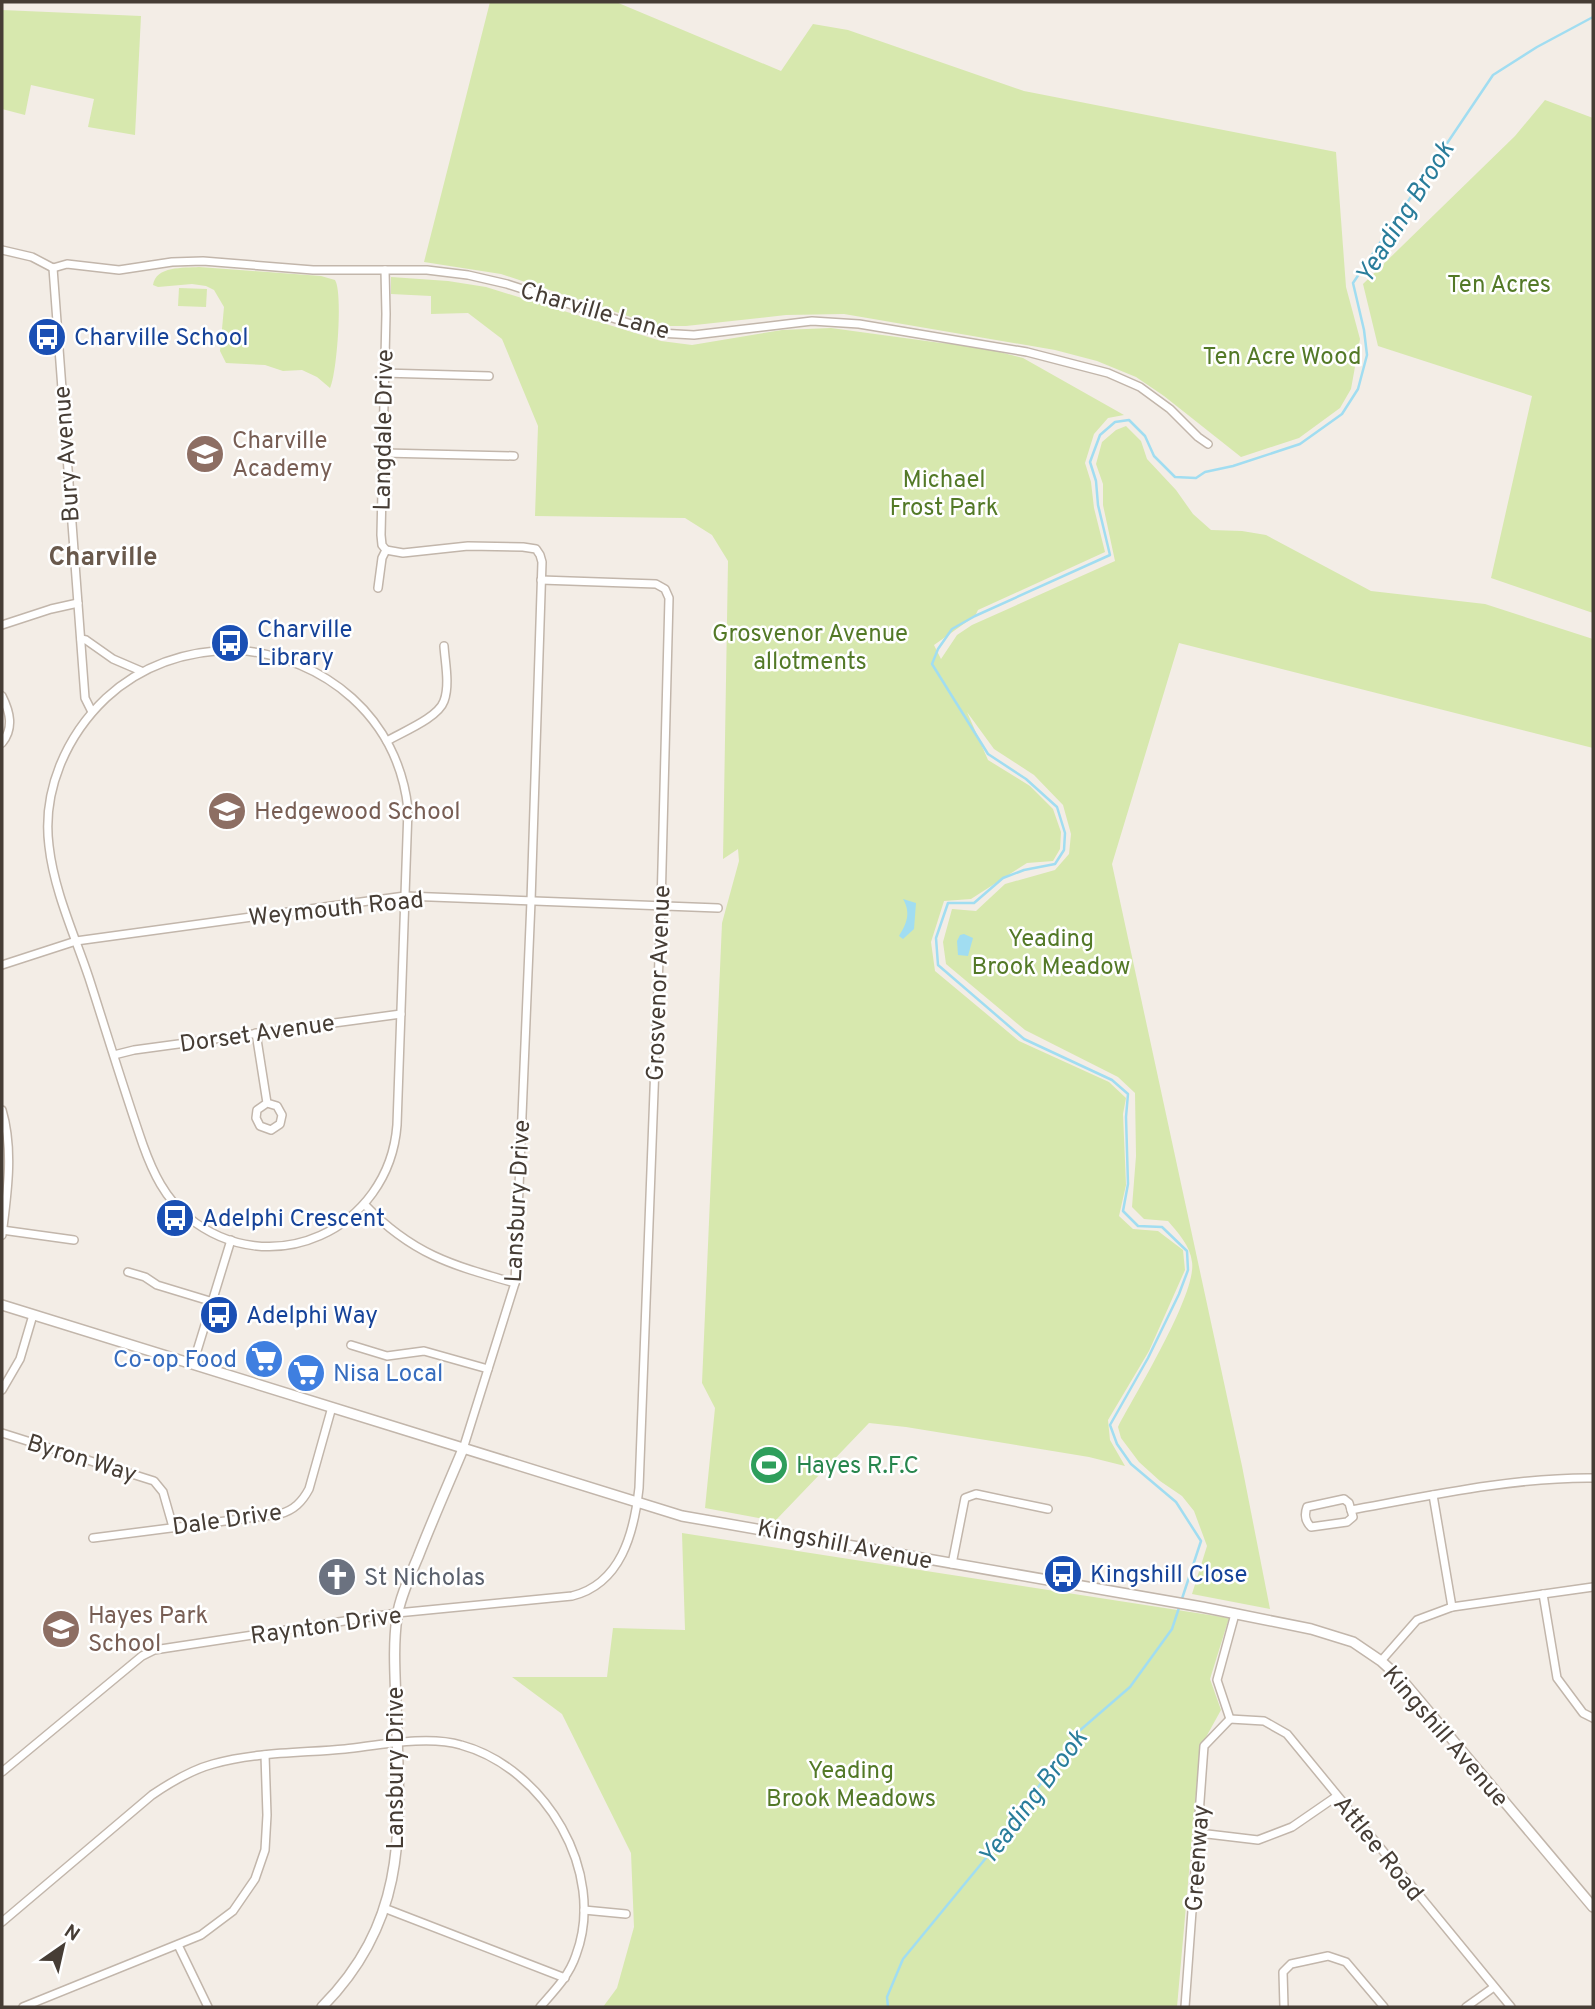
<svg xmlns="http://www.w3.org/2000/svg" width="1595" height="2009" viewBox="0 0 1595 2009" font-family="Overpass,sans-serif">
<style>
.green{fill:#d7e8ae}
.water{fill:#a1ddf1}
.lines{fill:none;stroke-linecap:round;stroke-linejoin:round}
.stream{stroke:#a1ddf1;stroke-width:2.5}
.minor-casing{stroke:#c2b6ab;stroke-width:10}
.tertiary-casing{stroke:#c2b6ab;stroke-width:12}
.minor{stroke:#fff;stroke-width:7}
.tertiary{stroke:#fff;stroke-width:9}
.labels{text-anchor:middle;stroke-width:5;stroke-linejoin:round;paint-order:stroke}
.park-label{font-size:24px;fill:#537927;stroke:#fff}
.street-label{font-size:24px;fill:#463d35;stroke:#fff}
.transit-label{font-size:24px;fill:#164399;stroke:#fff;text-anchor:start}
.education-label{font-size:24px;fill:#785e54;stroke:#fff;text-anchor:start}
.shop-label{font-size:24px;fill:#366cbe;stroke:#fff;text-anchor:end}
.leisure-label{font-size:24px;fill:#27864d;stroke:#fff;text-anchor:start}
.worship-label{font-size:24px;fill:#5b616d;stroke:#fff;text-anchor:start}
.water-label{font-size:26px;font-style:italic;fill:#297d9b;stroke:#fff}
.neighbourhood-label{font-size:26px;font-weight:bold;fill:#69594c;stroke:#fff}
</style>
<rect width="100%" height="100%" fill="#f3ede6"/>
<g class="green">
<polygon points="490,2 616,2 781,71 813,24 848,30 1024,91 1336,152 1346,287 1360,339 1351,389 1340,408 1299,438 1241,457 1164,396 1136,377 1097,361 1055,350 844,314 786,315 686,326 658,326 501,274 424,262"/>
<polygon points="2,10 141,16 135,135 88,127 94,99 31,85 25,115 2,109"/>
<polygon points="1545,100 1593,118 1593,613 1491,578 1532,396 1378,346 1363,284 1515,136"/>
<path d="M199,267L321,276L335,280C343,292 337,374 330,388L317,377L302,370L283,371L265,365L226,363L220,351L224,307L214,290L206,286L192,284L158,287L153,285C156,266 183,268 199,267Z"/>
<path d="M391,277L448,281L486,287L661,341L692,345L782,330L831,328L941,343L973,345L1023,358L1124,415L1108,418L1094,434L1085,463L1091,482L1094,508L1105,552L978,610L975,616L934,645L941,659L957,635L972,625L1115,561L1103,505V484L1096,464L1102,442L1116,430L1126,426L1141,441L1147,459L1176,490L1193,514L1211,530L1242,531L1266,535L1371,591L1485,604L1593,639V748L1179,643L1112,864L1242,1466L1270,1609L1192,1594L1207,1546L1194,1511L1182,1496L1160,1481L1139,1462L1121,1438L1118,1427C1135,1394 1197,1294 1192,1262C1190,1245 1178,1233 1168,1221L1144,1219L1132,1207L1136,1156L1135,1093L1118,1077L1025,1030L946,964L943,942L952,909L976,911L1005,884L1055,870L1069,854L1071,834L1063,805L1034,775L994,749L967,712L988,760L1030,786L1053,809L1061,832L1060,849L1053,861L1027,863L971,899L944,901L931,942L935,971L1019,1041L1109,1082L1126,1098L1123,1114L1126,1185L1119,1216L1133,1229L1158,1231L1183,1250L1185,1270L1149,1351L1108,1420L1110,1440L1125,1466L1089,1457L906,1427L869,1423L775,1521L705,1508L715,1408L702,1383L722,923L739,861L738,849L723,859L728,561L712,535L685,518L535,516L538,426L502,339L468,313L431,314V296L391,294Z"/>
<polygon points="179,288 207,289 206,307 178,306"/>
<polygon points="682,1533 1229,1618 1210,1679 1221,1710 1200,1748 1177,2007 603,2007 617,1988 634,1927 631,1853 562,1714 512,1677 607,1677 613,1628 685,1630"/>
</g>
<g class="water">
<path d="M903,899L916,903L914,929L903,939L899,936C907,923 911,913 903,899Z"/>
<polygon points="964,934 973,938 968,956 958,955 957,941 960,935"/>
</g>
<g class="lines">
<polyline class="stream" points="888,2007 887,1997 903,1959 995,1847 1078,1732 1130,1687 1172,1629 1201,1541 1176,1502 1131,1464 1117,1444 1110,1425 1148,1358 1179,1294 1188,1270 1187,1251 1162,1227 1138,1226 1123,1211 1128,1184 1126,1117 1128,1094 1112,1080 1024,1039 938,965 936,938 948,903 974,903 1003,878 1024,870 1055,864 1064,850 1065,833 1057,807 1026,779 988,754 932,664 938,649 952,629 975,616 1110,555 1098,505 1096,481 1090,462 1100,435 1115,422 1129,420 1145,436 1154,456 1175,477 1196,478 1205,472 1233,466 1300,444 1342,414 1358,389 1367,355 1364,330 1353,283 1493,75 1537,47 1593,17"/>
<defs>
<g id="minor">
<polyline points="2,250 32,257 53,268"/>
<polyline points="53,268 67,264 119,270 172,262 203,261 313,270 427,270 468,275 507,284 659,333 694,335 812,321 859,324 1027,352 1108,373 1140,387 1170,409 1198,437 1208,444"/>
<polyline points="53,268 85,698 92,712"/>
<polyline points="383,373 489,376"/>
<polyline points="384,453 514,456"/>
<polyline points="386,550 403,553 468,546 523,547 536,549 540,555 542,562 531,901 515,1283 463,1449"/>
<polyline points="378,588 382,558 386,550 382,545 381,535 386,314 385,270"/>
<polyline points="2,625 51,609 78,603"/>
<polyline points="81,639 86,640 113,659 141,671"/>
<path d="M237,650C326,657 398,718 408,809L397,1125C389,1230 270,1284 188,1217C165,1198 153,1173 143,1145C124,1090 107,1034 89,978C75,936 54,891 49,846C42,791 66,736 106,698C143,664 187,650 237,650Z"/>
<path d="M2,696C10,712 14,728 2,743"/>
<path d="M387,741C402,732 438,718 444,701C450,685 445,662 444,646"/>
<polyline points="2,965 76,941 405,896 718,908"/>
<polyline points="256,1033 267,1103 277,1106 282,1115 280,1124 271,1130 260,1126 256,1118 257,1110 267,1103"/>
<polyline points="114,1055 134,1050 401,1014"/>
<path d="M2,1110C14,1150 7,1195 2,1235"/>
<path d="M365,1205C412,1254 451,1265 515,1283"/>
<polyline points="2,1230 74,1240"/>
<polyline points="128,1272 145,1277 157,1285 213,1302"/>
<polyline points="351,1345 387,1356 424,1351 488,1369"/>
<polyline points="193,1364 231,1240"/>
<polyline points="2,1390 20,1359 33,1315"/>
<polyline points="2,1433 154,1481 163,1492 173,1527"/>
<polyline points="1433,1495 1452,1607"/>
<path d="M1344,1499L1349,1503L1353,1517L1347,1522L1311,1527C1305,1521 1304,1515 1307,1507Z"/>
<path d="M1351,1510C1428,1496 1516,1477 1593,1478"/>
<path d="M93,1538L280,1514C294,1510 302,1502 309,1489L332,1407"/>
<polyline points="952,1564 965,1498 976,1494 1048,1509"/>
<polyline points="1543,1594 1557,1678 1583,1713 1593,1718"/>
<polyline points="1381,1661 1417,1620 1452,1607 1593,1587"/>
<polyline points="1230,1719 1264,1721 1287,1734 1511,2007"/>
<polyline points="1230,1719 1217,1680 1235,1614"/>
<path d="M2,1772L142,1656L154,1650L397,1613L572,1596C621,1584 634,1533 639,1488L661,906L669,598L665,589L656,584L541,580"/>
<polyline points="1199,1833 1258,1840 1292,1827 1337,1796"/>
<polyline points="384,1908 565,1978"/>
<polyline points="584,1910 626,1914"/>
<path d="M2,1922L152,1795C171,1782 191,1770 213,1764C256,1752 302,1753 345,1749C380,1745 428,1735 461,1745C545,1768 607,1872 576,1955C569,1976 554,1991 540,2007"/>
<polyline points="178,1945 208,2007"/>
<polyline points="23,2007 201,1935 233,1911 255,1879 265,1850 267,1815 265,1755"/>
<polyline points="1185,2007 1204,1746 1230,1719"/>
<polyline points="1284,2007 1283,1972 1291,1964 1328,1956 1346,1962 1384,2007"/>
<polyline points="1466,2007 1494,1987"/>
</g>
<g id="tertiary">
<polyline points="2,1305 682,1516 1202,1607 1311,1629 1353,1642 1381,1661 1403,1681 1593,1907"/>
<path d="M322,2007C413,1915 399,1820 396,1703C395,1674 393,1645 397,1617C400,1597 410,1576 418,1557C432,1521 448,1485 463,1449"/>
</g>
</defs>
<use href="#minor" class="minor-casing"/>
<use href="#tertiary" class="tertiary-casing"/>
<use href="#minor" class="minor"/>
<use href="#tertiary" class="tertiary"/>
</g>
<defs>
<symbol id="bus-disc" viewBox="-11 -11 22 22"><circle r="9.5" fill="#1a4fb4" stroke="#fff"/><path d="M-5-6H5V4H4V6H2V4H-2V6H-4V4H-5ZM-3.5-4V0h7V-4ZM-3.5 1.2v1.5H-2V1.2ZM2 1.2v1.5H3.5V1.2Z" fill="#fff"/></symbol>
<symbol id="school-disc" viewBox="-11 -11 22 22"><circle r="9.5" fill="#8d6e63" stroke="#fff"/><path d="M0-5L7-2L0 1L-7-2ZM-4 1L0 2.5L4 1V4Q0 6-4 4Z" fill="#fff"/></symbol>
<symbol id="supermarket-disc" viewBox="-11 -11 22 22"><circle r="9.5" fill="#3f7fe0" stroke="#fff"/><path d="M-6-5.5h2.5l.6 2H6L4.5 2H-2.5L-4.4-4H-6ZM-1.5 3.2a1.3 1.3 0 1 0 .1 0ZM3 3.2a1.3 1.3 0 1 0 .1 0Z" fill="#fff"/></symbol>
<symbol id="stadium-disc" viewBox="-11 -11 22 22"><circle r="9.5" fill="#2e9e5b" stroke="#fff"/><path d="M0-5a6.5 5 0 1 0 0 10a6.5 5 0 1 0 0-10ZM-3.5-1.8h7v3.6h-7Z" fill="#fff"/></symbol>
<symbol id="church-disc" viewBox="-11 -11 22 22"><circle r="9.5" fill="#6b7280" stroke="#fff"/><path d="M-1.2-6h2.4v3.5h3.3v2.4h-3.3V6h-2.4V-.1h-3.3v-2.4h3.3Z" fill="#fff"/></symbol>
</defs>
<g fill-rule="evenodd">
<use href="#bus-disc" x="25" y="315" width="44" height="44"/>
<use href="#school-disc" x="183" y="432" width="44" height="44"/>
<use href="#bus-disc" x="208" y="621" width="44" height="44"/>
<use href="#school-disc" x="205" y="789" width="44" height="44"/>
<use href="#bus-disc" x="153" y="1196" width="44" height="44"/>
<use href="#bus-disc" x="197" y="1293" width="44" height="44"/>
<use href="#supermarket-disc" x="242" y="1337" width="44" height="44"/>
<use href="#supermarket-disc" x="284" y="1351" width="44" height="44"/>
<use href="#stadium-disc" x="747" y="1443" width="44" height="44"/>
<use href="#bus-disc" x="1041" y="1552" width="44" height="44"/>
<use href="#church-disc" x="315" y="1555" width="44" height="44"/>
<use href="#school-disc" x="39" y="1607" width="44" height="44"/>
</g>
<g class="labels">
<g class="park-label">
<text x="1499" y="292">Ten Acres</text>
<text x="1282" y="364">Ten Acre Wood</text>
<text x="944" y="487">Michael<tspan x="944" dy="28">Frost Park</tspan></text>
<text x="810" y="641">Grosvenor Avenue<tspan x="810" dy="28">allotments</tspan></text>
<text x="1051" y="946">Yeading<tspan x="1051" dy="28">Brook Meadow</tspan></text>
<text x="851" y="1778">Yeading<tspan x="851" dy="28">Brook Meadows</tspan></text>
</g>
<g class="street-label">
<text transform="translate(595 310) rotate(16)" y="8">Charville Lane</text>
<text transform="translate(383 430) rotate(-89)" y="8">Langdale Drive</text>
<text transform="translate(66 454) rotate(-94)" y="8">Bury Avenue</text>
<text transform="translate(336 908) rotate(-6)" y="8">Weymouth Road</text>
<text transform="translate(658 983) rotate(-88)" y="8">Grosvenor Avenue</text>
<text transform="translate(257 1033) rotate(-8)" y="8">Dorset Avenue</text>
<text transform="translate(517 1201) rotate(-87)" y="8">Lansbury Drive</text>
<text transform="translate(82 1458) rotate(17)" y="8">Byron Way</text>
<text transform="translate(227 1519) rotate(-8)" y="8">Dale Drive</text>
<text transform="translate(845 1544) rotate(11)" y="8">Kingshill Avenue</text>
<text transform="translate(326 1625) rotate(-8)" y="8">Raynton Drive</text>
<text transform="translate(1446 1736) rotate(49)" y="8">Kingshill Avenue</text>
<text transform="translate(395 1768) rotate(-90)" y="8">Lansbury Drive</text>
<text transform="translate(1379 1848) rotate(51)" y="8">Attlee Road</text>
<text transform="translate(1197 1858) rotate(-86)" y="8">Greenway</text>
</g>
<g class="transit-label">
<text x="74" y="345">Charville School</text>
<text x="257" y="637">Charville<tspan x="257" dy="28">Library</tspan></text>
<text x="202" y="1226">Adelphi Crescent</text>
<text x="246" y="1323">Adelphi Way</text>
<text x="1090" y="1582">Kingshill Close</text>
</g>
<g class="education-label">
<text x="232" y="448">Charville<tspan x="232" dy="28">Academy</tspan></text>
<text x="254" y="819">Hedgewood School</text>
<text x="88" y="1623">Hayes Park<tspan x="88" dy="28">School</tspan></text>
</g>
<g class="shop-label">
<text x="237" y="1367">Co-op Food</text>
<text x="333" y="1381" text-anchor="start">Nisa Local</text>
</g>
<g class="leisure-label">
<text x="796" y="1473">Hayes R.F.C</text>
</g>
<g class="worship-label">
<text x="364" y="1585">St Nicholas</text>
</g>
<g class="water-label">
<text transform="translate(1404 212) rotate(-58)" y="9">Yeading Brook</text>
<text transform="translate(1032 1797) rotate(-53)" y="9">Yeading Brook</text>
</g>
<g class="neighbourhood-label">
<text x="103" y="565">Charville</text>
</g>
</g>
<rect width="1595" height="2009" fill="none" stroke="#463d35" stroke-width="7"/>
<g transform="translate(63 1946) rotate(34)" stroke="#ffffff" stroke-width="5" paint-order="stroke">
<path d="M0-5L12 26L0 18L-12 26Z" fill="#463d35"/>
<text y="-10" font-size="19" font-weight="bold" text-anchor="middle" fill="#463d35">N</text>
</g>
</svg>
